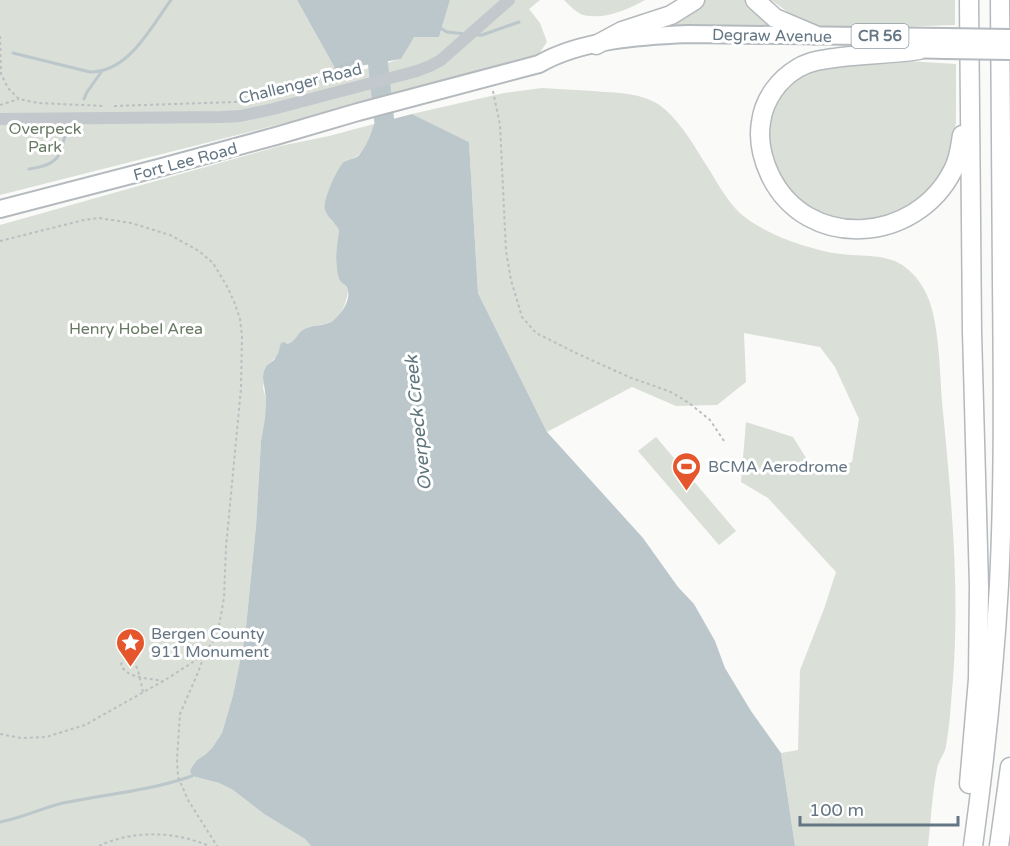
<svg xmlns="http://www.w3.org/2000/svg" width="1010" height="846" viewBox="0 0 1010 846" font-family="'Varela Round',sans-serif">
<style>
.green{fill:#dadfd7}
.water{fill:#bbc7cb}
.lines{fill:none;stroke-linecap:round;stroke-linejoin:round}
.stream{stroke:#bbc7cb;stroke-width:3}
.river{stroke:#bbc7cb;stroke-width:20}
.major-casing{stroke:#b4babe;stroke-width:20}
.highway-casing{stroke:#b4b9bd;stroke-width:21}
.path{stroke:#bbbfc2;stroke-width:2;stroke-dasharray:3 3;stroke-linecap:butt}
.minor{stroke:#c3c8cc;stroke-width:12}
.major{stroke:#fff;stroke-width:16}
.highway{stroke:#fff;stroke-width:18}
.major-bridge-casing{stroke:#b4babe;stroke-width:20;stroke-linecap:butt}
.major-bridge{stroke:#fff;stroke-width:16}
.labels{text-anchor:middle;stroke-width:6;stroke-linejoin:round;paint-order:stroke}
.shield{fill:#fff;stroke:#929fa8;stroke-width:1.5}
.shield-label{font-size:15px;font-weight:bold;fill:#647683}
.street-label{font-size:16px;fill:#647683;stroke:#fff}
.park-label{font-size:16px;fill:#687a64;stroke:#fff}
.poi-label{font-size:16px;fill:#647683;stroke:#fff;text-anchor:start}
.water-label{font-size:18px;font-style:italic;fill:#5f757c;stroke:#fff}
</style>
<rect width="100%" height="100%" fill="#fafaf8"/>
<g class="green">
<polygon points="0,0 297,0 336,70 338,77 401,59 413,37 439,37 450,0 540,0 529,9 540,23 547,42 538,55 517,64 0,195"/>
<path d="M564,0H645C627,10 604,20 583,15C577,13 569,5 564,0Z"/>
<polygon points="701,0 748,0 770,26 657,27"/>
<polygon points="771,0 955,0 955,25 841,29 803,23"/>
<polygon points="908,61 956,64 956,123 947,165 919,200 874,222 831,218 795,197 777,170 767,142 775,99 808,71 856,64"/>
<path d="M542,88C559,89 576,90 593,91C615,93 638,92 658,104C677,117 691,140 703,160C714,176 726,201 741,214C764,234 810,250 841,254C862,257 887,253 905,267C916,275 924,287 929,300C939,327 940,372 942,402C951,494 960,587 953,679C951,701 950,724 946,746C945,754 938,761 937,769C932,794 931,821 928,846H795L781,753L798,750L800,670L824,609L836,572L768,498L741,482L746,422L793,437L816,474L852,462L859,419L835,367L820,347L744,333L746,382L717,405L676,406L632,387L547,432L478,293L469,142L412,114L504,93Z"/>
<path d="M374,124C370,140 364,158 346,160L331,220L336,224L339,230L337,267L348,291C346,305 340,321 325,324C319,325 312,326 306,328C300,330 300,334 297,338C293,343 285,344 280,347C278,355 274,360 267,365L263,388L266,399L265,419L261,441L256,526L245,637L233,695L222,733L212,748L205,756L197,760L190,771L192,776L219,783L233,790L264,814L305,839L311,846H0V225L280,146L329,136Z"/>
<polygon points="656,437 736,531 719,545 638,451"/>
</g>
<g class="water">
<polygon points="297,0 450,0 439,37 414,37 401,59 336,70"/>
<path d="M412,114L469,142L478,293L547,432L643,538L678,587L694,604L715,641L725,668L751,711L781,753L795,846H311L305,839L264,814L233,790L219,783L192,776L190,771L192,767L197,760L205,755L212,748L222,733L233,695L245,637L256,526L261,441L265,418L266,399L263,377L264,371L267,365L274,360L278,353L281,343L284,342L287,344C297,341 297,333 304,329C312,325 323,326 331,322C340,316 354,298 346,286C345,284 341,283 340,280C338,277 337,270 337,267C335,254 338,242 339,230C335,222 328,218 325,210C322,202 337,168 344,162C349,158 355,160 360,154C367,145 371,134 374,124Z"/>
</g>
<g class="lines">
<g class="stream">
<polyline points="440,28 447,32 465,34"/>
<polyline points="475,35 482,35 519,22"/>
<path d="M13,53L90,72C129,72 150,28 171,0"/>
<polyline points="84,99 87,92 102,71"/>
<path d="M29,169C41,167 54,165 60,153C64,144 62,138 69,129"/>
<path d="M0,822C22,818 42,808 63,803C107,794 149,791 192,776"/>
</g>
<polyline class="river" points="371,0 387,146"/>
<defs>
<g id="major">
<polyline points="906,49 945,50"/>
<path d="M0,209L162,167L276,136L358,112L539,64C581,40 640,36 688,34L945,37"/>
</g>
<g id="highway">
<polyline points="755,0 775,18 815,35"/>
<polyline points="969,0 972,332 979,586 978,679 969,784"/>
<polyline points="596,45 622,31 671,15 695,0"/>
<path d="M919,50C894,54 868,54 842,57C827,59 812,60 798,68C779,79 764,99 761,122C758,140 762,158 770,175C807,252 916,244 953,170C959,159 960,147 962,135"/>
<path d="M973,846C985,759 994,672 999,585C1004,483 1003,382 1002,281C1001,187 1001,94 1000,0"/>
<polyline points="999,846 1010,767"/>
</g>
</defs>
<use href="#major" class="major-casing"/>
<use href="#highway" class="highway-casing"/>
<g class="path">
<polyline points="0,36 1,74 8,88 19,99 38,103 105,106"/>
<polyline points="316,83 330,70 361,59 362,67"/>
<polyline points="493,91 500,125 506,251 511,280 522,317 536,333 578,354 629,377 671,392 689,403 710,420 724,441"/>
<polyline points="0,105 19,99"/>
<polyline points="114,106 235,102 306,85 354,75"/>
<polyline points="0,241 84,220 99,218 131,223 170,235 199,251 213,263 228,288 235,304 240,319 242,336 241,388 226,547 224,598 219,626 213,642 202,656 190,664 165,680 85,725 46,737 21,738 0,734"/>
<polyline points="202,656 202,661 199,670 180,714 177,759 178,777 188,800 217,846"/>
<path d="M143,692C140,680 139,667 131,658L127,657L121,664C125,679 150,678 163,681"/>
<path d="M99,846C132,830 175,831 209,846"/>
</g>
<polyline class="minor" points="0,119 222,117 240,116 273,109 417,71 430,66 441,60 509,0"/>
<use href="#major" class="major"/>
<use href="#highway" class="highway"/>
<defs>
<g id="major-bridge">
<polyline points="945,37 1010,38"/>
<polyline points="945,50 1010,51"/>
</g>
</defs>
<use href="#major-bridge" class="major-bridge-casing"/>
<use href="#major-bridge" class="major-bridge"/>
</g>
<defs>
<symbol id="stadium-pin" viewBox="-11 -11 22 30"><path d="M0 17L-7.5 6A9.5 9.5 0 1 1 7.5 6Z" fill="#e5562c" stroke="#fff"/><path d="M0-5a6.5 5 0 1 0 0 10a6.5 5 0 1 0 0-10ZM-3.5-1.8h7v3.6h-7Z" fill="#fff"/></symbol>
<symbol id="sight-pin" viewBox="-11 -11 22 30"><path d="M0 17L-7.5 6A9.5 9.5 0 1 1 7.5 6Z" fill="#e5562c" stroke="#fff"/><path d="M0-6L1.8-2.2L6-1.7L2.9 1.2L3.7 5.4L0 3.3L-3.7 5.4L-2.9 1.2L-6-1.7L-1.8-2.2Z" fill="#fff"/></symbol>
</defs>
<g fill-rule="evenodd">
<use href="#stadium-pin" x="670" y="450" width="33" height="45"/>
<use href="#sight-pin" x="114" y="626" width="33" height="45"/>
</g>
<g class="labels">
<rect class="shield" x="851.5" y="24" width="57" height="24" rx="4.5"/>
<g class="shield-label">
<text x="880" y="41">CR 56</text>
</g>
<g class="street-label">
<text transform="translate(772 35) rotate(1)" y="6">Degraw Avenue</text>
<text transform="translate(300 83) rotate(-14)" y="6">Challenger Road</text>
<text transform="translate(185 161) rotate(-15)" y="6">Fort Lee Road</text>
</g>
<g class="park-label">
<text x="45" y="134">Overpeck<tspan x="45" dy="18">Park</tspan></text>
<text x="136" y="334">Henry Hobel Area</text>
</g>
<g class="poi-label">
<text x="708" y="472">BCMA Aerodrome</text>
<text x="151" y="639">Bergen County<tspan x="151" dy="18">911 Monument</tspan></text>
</g>
<g class="water-label">
<text transform="translate(418 423) rotate(-96)" y="6">Overpeck Creek</text>
</g>
</g>
<path d="M800 816v9h158v-9" fill="none" stroke="#647683" stroke-width="3"/>
<text x="809" y="816" font-size="18" fill="#647683" stroke="#ffffff" stroke-width="4.5" paint-order="stroke">100 m</text>
</svg>
